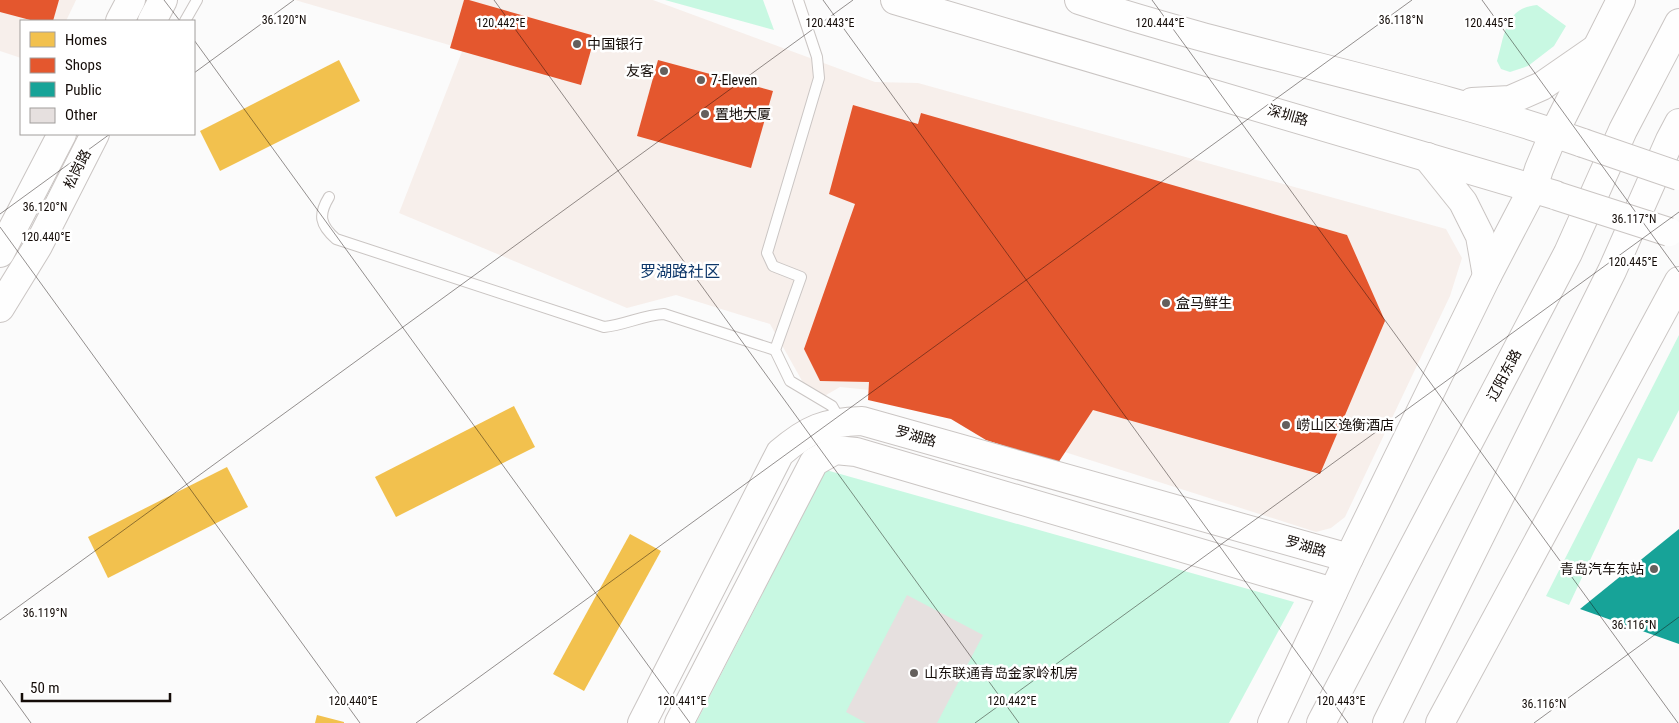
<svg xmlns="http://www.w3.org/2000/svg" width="1679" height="723" viewBox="0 0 1679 723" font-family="'Roboto Condensed','Noto Sans SC',sans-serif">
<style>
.commercial{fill:#f7efeb}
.green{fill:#c8f8e2}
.homes{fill:#f2c14e}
.shops{fill:#e4572e}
.public{fill:#17a398}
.building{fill:#e6e0df}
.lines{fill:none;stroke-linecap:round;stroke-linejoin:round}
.lane-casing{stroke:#cac5c3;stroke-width:12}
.secondary-casing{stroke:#cac5c3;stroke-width:30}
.primary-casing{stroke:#cac5c3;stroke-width:30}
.highway-casing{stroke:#cac5c3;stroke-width:30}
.lane{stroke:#fefefe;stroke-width:10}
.secondary{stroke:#fefefe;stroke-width:28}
.primary{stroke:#fefefe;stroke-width:28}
.highway{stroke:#fefefe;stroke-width:28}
.secondary-bridge-casing{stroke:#cac5c3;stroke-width:30;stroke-linecap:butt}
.secondary-bridge{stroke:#fefefe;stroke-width:28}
.ticks{fill:none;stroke:#140c08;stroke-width:1;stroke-opacity:0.45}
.poi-dot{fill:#65605d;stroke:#fff;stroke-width:2}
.labels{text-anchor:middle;stroke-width:5;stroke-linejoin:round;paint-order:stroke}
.poi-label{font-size:14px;fill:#140c08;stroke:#fff;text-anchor:start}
.street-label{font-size:14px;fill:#140c08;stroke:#fff}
.quarter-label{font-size:16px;fill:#0d376a;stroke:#fff}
.ticks-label{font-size:12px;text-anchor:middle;fill:#140c08;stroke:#fff;stroke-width:5;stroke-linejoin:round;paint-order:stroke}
</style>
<rect width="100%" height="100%" fill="#fbfbfb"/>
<g class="commercial">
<polygon points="0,0 76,0 66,21 21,21 21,58 0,51"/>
<polygon points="295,0 653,0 875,82 918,83 1446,229 1462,258 1450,296 1345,517 1331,528 1316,532 870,390 840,387 814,402 770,324 676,295 627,308 399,213 463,49"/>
</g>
<g class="green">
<polygon points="665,0 763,0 774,30"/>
<path d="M1537,5L1566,26L1554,46L1528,66L1510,72L1501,69L1497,61C1505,34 1505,8 1537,5Z"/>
<polygon points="1679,335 1679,410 1652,462 1638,458 1569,605 1546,596"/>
<polygon points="826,470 1294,602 1229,723 696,723"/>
</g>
<g class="homes">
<polygon points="339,60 360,101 220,171 200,131"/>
<polygon points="514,406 535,447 396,517 375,477"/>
<polygon points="227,467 248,507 108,578 88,537"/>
<polygon points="630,534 661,551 584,691 553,674"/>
<polygon points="317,715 344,722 344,723 315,723"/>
</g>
<g class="shops">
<polygon points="0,0 59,0 53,21 34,21 0,12"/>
<polygon points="464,0 469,0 595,36 581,85 450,48"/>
<polygon points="658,60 773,91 751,168 637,136"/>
<polygon points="853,105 918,124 921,113 1347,235 1385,321 1320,474 1093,410 1058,463 986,440 951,419 868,400 869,382 820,381 804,349 855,204 829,194"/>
</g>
<polygon class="public" points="1679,529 1679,644 1580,609"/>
<polygon class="building" points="907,595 983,635 937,723 866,723 846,712"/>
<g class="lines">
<defs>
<g id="lane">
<polyline points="798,0 817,57 819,78 767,253 773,266 801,277 775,350 790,381 832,406 841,422"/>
<polyline points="185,21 197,0"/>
<path d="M329,197C318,215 320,225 336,239L604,327C625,325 643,315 664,314L775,350"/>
</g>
<g id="secondary">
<polyline points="895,0 1555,195"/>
<path d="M1079,0C1245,55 1418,85 1583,143"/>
<polyline points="120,21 131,0"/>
<polyline points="152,21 163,0"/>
<polyline points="1472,102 1510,100 1542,86 1594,50"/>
<polyline points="1427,157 1463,202 1480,236 1487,276"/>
<polyline points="0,253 62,134"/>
<polyline points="0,308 38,246 95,134"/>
<path d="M642,723L780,453C808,429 825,422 862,421L1349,558"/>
<polyline points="679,723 814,462 835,450 856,452 1333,592"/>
</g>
<g id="primary">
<polyline points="1272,723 1349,558 1487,276 1533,188 1539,169 1554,133 1621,0"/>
<polyline points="1440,723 1679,281"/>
</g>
<g id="highway">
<polyline points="1321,723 1568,253 1623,130 1679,23"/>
<polyline points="1387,723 1612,271 1670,140 1679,123"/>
</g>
</defs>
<use href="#lane" class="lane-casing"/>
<use href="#secondary" class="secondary-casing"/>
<use href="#primary" class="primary-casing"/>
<use href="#highway" class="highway-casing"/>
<use href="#lane" class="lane"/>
<use href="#secondary" class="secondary"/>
<use href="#primary" class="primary"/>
<use href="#highway" class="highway"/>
<defs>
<g id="secondary-bridge">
<polyline points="1583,143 1679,176"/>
<polyline points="1557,196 1669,232"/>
</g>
</defs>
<use href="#secondary-bridge" class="secondary-bridge-casing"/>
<use href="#secondary-bridge" class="secondary-bridge"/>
</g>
<path class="ticks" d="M164,0L180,21M494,0L1019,723M823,0L1348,723M1152,0L1678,723M1482,0L1679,272M194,40L690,723M194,73L294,0M0,214L110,134M0,227L360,723M0,620L853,0M0,680L31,723M416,723L1412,0M975,723L1679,212M1534,723L1679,617"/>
<g class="poi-dot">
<circle cx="577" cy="44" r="5"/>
<circle cx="664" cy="71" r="5"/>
<circle cx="701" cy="80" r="5"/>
<circle cx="705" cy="114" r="5"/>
<circle cx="1166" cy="303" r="5"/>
<circle cx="1286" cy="425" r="5"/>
<circle cx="1654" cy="569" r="5"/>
<circle cx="914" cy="673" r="5"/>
</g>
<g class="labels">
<g class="poi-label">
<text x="587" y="49">中国银行</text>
<text x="654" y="76" text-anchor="end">友客</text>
<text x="711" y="85">7-Eleven</text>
<text x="715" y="119">置地大厦</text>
<text x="1176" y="308">盒马鲜生</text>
<text x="1296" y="430">崂山区逸衡酒店</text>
<text x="1644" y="574" text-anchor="end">青岛汽车东站</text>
<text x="924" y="678">山东联通青岛金家岭机房</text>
</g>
<g class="street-label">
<text transform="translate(1288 115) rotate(16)" y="5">深圳路</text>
<text transform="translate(77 169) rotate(-63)" y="5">松岗路</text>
<text transform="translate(1504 375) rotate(-62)" y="5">辽阳东路</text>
<text transform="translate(916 436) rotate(16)" y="5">罗湖路</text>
<text transform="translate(1306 546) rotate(16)" y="5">罗湖路</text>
</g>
<g class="quarter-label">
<text x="680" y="277">罗湖路社区</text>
</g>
</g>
<g class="ticks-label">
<text x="284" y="24">36.120°N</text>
<text x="1401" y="24">36.118°N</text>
<text x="501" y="27">120.442°E</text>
<text x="830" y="27">120.443°E</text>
<text x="1160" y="27">120.444°E</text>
<text x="1489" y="27">120.445°E</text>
<text x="45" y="211">36.120°N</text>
<text x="1634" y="223">36.117°N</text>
<text x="46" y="241">120.440°E</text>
<text x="1633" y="266">120.445°E</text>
<text x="45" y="617">36.119°N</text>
<text x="1634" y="629">36.116°N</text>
<text x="353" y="705">120.440°E</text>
<text x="682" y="705">120.441°E</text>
<text x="1012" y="705">120.442°E</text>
<text x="1341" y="705">120.443°E</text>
<text x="1544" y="708">36.116°N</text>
</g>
<rect x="20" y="20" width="175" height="115" fill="#ffffff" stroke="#a19e9c"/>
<rect x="30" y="32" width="25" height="15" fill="#f2c14e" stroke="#a19e9c"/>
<text x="65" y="45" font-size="15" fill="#140c08">Homes</text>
<rect x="30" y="58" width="25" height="15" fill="#e4572e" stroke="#a19e9c"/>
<text x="65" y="70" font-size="15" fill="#140c08">Shops</text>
<rect x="30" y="82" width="25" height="15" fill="#17a398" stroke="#a19e9c"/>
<text x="65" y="95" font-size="15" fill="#140c08">Public</text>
<rect x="30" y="108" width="25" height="15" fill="#e6e0df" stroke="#a19e9c"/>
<text x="65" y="120" font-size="15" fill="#140c08">Other</text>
<path d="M22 693v8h148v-8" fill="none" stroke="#140c08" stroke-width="2.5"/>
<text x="30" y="693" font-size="15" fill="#140c08" stroke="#ffffff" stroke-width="4" paint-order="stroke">50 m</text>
</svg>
